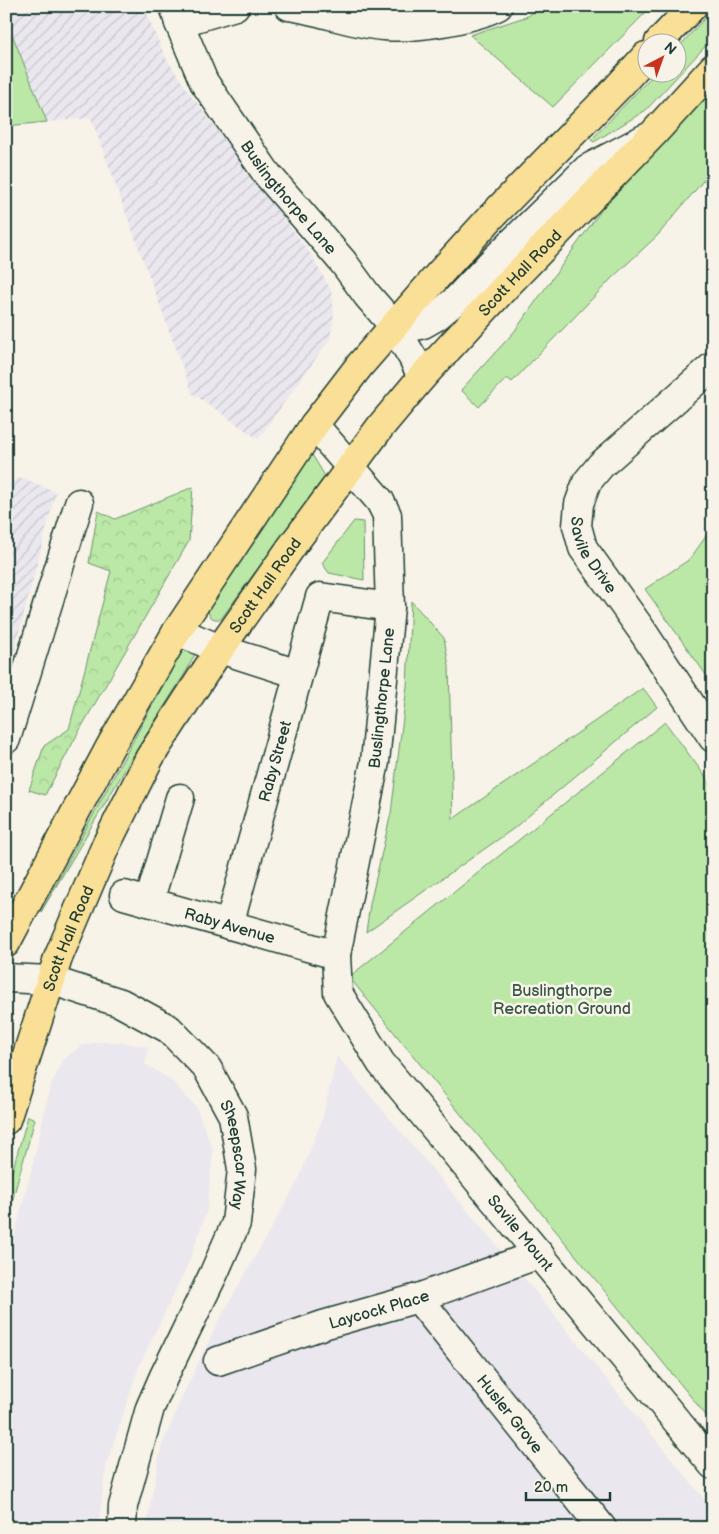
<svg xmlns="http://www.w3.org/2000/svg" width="719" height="1534" viewBox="0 0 719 1534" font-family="'Balsamiq Sans',sans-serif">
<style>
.built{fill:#eae7ee}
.industrial{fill:url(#industrial-furrows)}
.green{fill:#bbe8a6;stroke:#6d926d}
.forest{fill:url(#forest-crowns);stroke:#6d926d}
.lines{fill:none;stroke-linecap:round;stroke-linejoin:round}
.minor-casing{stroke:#1f3d34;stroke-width:31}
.highway-casing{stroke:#1f3d34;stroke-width:31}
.minor{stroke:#f7f3e8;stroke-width:28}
.highway{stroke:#fadf96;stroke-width:28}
.labels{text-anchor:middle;stroke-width:5;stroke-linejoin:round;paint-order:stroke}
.street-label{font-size:16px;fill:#1f3d34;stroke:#f7f3e8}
.park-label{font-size:16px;fill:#365745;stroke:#f7f3e8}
</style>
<defs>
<pattern id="industrial-furrows" width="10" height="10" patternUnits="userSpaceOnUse" patternTransform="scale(1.25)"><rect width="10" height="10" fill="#eae7ee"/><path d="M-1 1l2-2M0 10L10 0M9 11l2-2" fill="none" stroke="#c8c7cd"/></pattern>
<pattern id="forest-crowns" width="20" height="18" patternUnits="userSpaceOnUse" patternTransform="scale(1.25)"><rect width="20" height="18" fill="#bbe8a6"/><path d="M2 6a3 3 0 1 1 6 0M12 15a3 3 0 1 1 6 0" fill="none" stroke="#a0c890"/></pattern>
</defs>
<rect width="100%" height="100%" fill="#f7f3e8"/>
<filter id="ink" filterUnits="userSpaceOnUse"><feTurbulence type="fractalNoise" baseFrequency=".02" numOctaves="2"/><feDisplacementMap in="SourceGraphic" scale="10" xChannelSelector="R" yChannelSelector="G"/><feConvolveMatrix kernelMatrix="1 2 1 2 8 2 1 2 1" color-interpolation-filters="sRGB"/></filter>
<g filter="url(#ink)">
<g class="built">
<polygon points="101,1042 119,1042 149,1047 145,1064 172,1081 196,1107 213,1150 207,1210 189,1262 139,1366 106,1466 98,1528 6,1528 6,1268 33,1164 50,1087 63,1060 82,1045"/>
<polygon points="337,1056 529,1284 713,1510 713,1528 146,1528 161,1448 183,1395 217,1324 298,1181 322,1120"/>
</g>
<g class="industrial">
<polygon points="6,6 146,6 149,20 166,58 188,91 309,252 331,290 334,313 330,339 258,439 192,393 91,118 47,122 6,19"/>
<polygon points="23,478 56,492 6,682 6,483"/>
</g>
<g class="green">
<polygon points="400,6 461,6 418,14 399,13"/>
<polygon points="542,6 652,6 553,107 470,35 528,16"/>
<polygon points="713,9 713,38 646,110 594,142 591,140 655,73 676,72 677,49"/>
<polygon points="6,19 47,122 6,126"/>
<polygon points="713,89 713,169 658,235 613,277 512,382 507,378 479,407 461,390 514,332 612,195"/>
<path d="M311,453L325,476L221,619C212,620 208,617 208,608Z"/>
<polygon points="354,521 363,522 364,580 329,573 322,563"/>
<polygon points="713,526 713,675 709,679 645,589 690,559"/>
<polygon points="411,601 444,638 449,666 453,819 643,688 657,707 513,829 366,932 370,904 391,813 407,686"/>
<polygon points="185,648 195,654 187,670 133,756 41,912 176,661"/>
<polygon points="665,722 713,787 713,1424 349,977"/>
<polygon points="28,1116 35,1119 6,1223 6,1193"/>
</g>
<polygon class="forest" points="193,487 189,541 78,733 45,795 29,790 44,746 69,729 111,571 89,563 98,511 115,519"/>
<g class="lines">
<defs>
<g id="minor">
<path id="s1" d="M174,6L179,23L204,82L267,174L343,262L367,295L393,325L413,358L422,377"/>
<path d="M289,6C321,10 352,24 384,26C413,29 473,19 498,6"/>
<polyline points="179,23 235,6"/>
<polyline points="393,325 401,327 412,327 423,324 437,316 456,300 489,265 587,169 646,138"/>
<path id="s2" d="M713,366L601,465L587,482L579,504L577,526L583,548L641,629L713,738"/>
<path id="s3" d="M314,425L380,501L387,515L390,607L375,762L336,955L338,993L381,1063L713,1465"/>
<polyline points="177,631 220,649 298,674"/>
<polyline points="6,739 79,503"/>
<path id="s4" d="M124,895L336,955"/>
<polyline points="149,902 180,798"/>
<path id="s5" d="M229,925L320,597L390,607"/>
<path id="s6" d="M6,978L50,980L121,1003L169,1029L207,1068L233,1116L242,1169L236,1223L214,1273L164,1376L150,1408L123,1506L122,1528"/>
<path id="s7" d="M418,1298L602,1528"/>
<path id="s8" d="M218,1361L323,1325L418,1298L539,1254"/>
</g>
<g id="highway">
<polyline points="659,42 693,6"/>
<polyline points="6,943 110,747 177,631 314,425 360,365 440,273 492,216 618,87 646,56"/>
<path id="s9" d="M6,1120L58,958L106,845L150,757L220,649L292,546L381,426L422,377L508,284L653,134L713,68"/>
</g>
</defs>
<use href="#minor" class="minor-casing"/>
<use href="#highway" class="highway-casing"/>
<use href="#minor" class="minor"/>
<use href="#highway" class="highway"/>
</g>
</g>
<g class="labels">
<g class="street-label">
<text dy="6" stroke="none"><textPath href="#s1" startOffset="225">Buslingthorpe Lane</textPath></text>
<text dy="6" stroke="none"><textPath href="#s9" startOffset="1002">Scott Hall Road</textPath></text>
<text dy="6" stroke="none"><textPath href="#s2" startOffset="250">Savile Drive</textPath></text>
<text dy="6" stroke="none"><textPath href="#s9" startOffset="598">Scott Hall Road</textPath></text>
<text transform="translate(381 698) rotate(-84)" y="6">Buslingthorpe Lane</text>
<text dy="6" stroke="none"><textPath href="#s5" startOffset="170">Raby Street</textPath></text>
<text dy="6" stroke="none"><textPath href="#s4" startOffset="110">Raby Avenue</textPath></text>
<text dy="6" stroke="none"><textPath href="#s9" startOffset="192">Scott Hall Road</textPath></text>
<text dy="6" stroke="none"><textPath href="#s6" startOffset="321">Sheepscar Way</textPath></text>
<text dy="6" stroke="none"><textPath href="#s3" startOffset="901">Savile Mount</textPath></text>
<text dy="6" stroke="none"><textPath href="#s8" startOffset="169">Laycock Place</textPath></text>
<text dy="6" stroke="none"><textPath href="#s7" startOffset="148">Husler Grove</textPath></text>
</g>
<g class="park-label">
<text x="562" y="996">Buslingthorpe<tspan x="562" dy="18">Recreation Ground</tspan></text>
</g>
</g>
<rect width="719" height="1534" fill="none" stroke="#f7f3e8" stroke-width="25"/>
<rect x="12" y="12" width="694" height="1509" fill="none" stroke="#1f3d34" stroke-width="2" filter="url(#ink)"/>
<g transform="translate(662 58) rotate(41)"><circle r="24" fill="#f7f3e8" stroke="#a1aaa0"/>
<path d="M0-4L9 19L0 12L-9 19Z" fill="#c8321e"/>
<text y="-8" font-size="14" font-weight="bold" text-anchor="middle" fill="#1f3d34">N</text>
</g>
<path d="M526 1492v8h84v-8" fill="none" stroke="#1f3d34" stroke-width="2.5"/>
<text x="534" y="1492" font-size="15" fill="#1f3d34" stroke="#f7f3e8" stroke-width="4" paint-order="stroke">20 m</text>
</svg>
